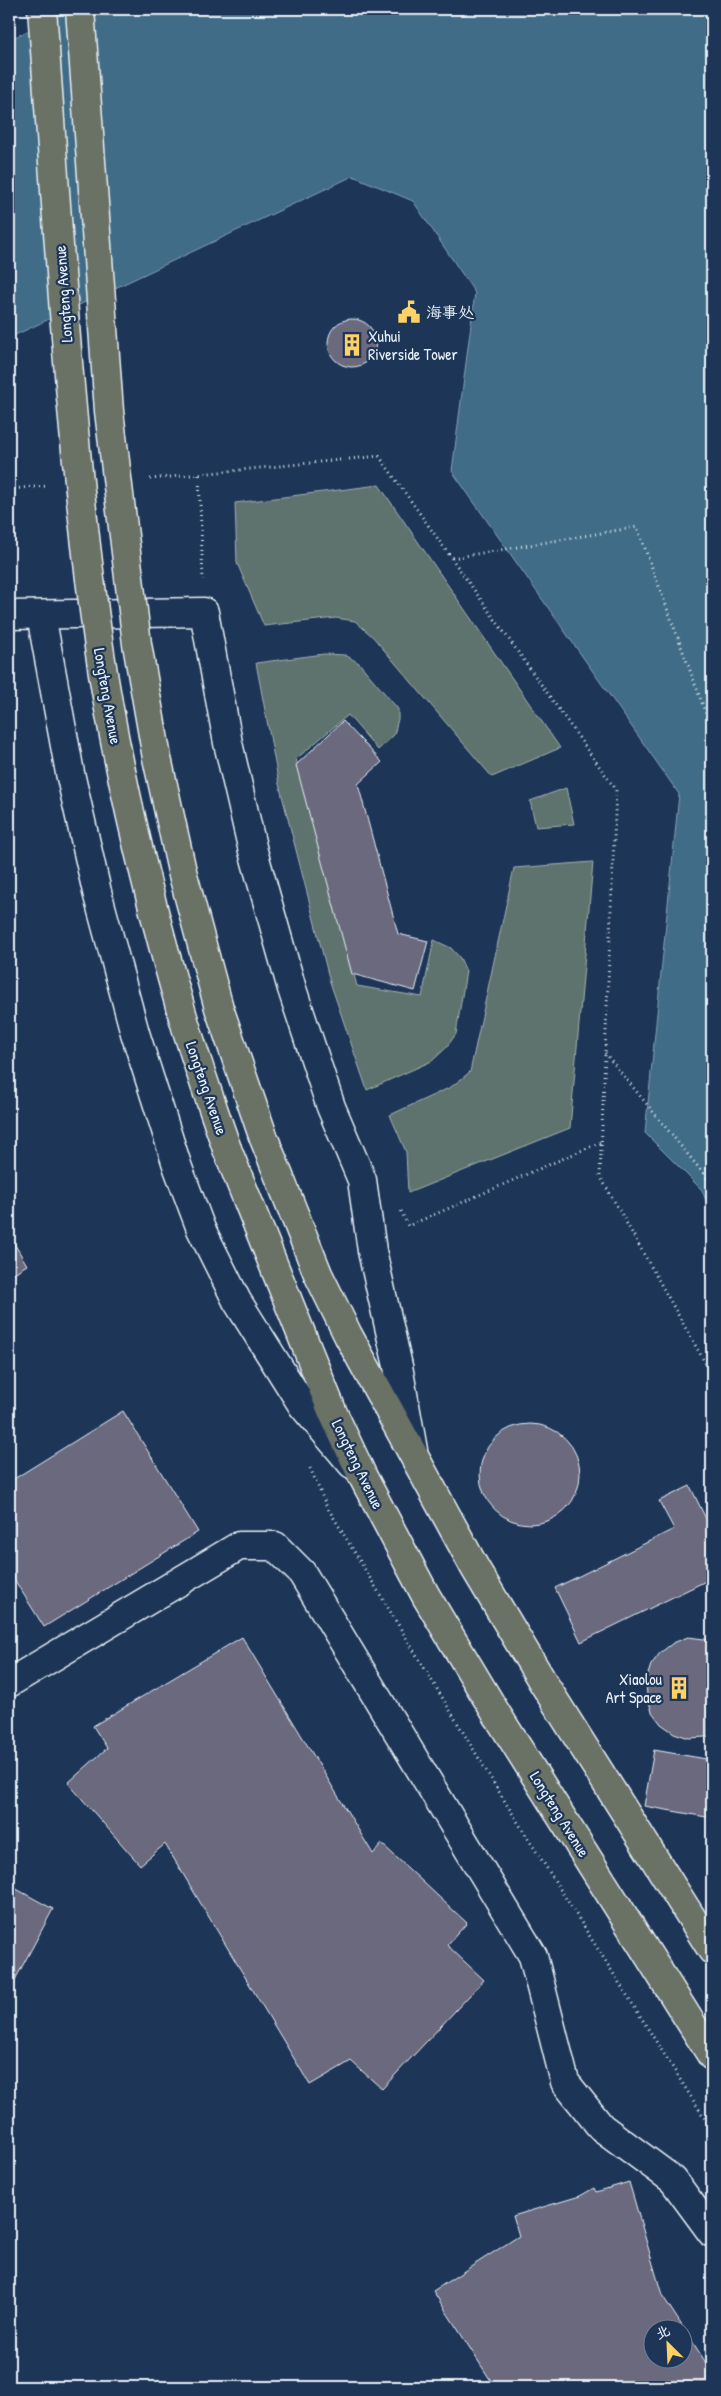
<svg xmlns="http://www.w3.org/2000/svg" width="721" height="2396" viewBox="0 0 721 2396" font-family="'Patrick Hand','LXGW WenKai TC',sans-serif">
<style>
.green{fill:#5e736e;stroke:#a3b2b3}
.water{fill:#416c87;stroke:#84a1b4}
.building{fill:#6a697e;stroke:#e8f1f8;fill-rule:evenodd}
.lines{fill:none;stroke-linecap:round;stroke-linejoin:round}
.minor-casing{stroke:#e8f1f8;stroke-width:31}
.major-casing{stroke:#e8f1f8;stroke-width:31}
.path{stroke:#e8f1f8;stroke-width:3;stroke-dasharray:1 4;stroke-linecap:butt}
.minor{stroke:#1d3557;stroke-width:28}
.major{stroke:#6b7165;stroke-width:28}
.major-bridge-casing{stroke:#e8f1f8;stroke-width:31;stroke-linecap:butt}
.major-bridge{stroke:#6b7165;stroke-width:28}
.labels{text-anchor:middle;stroke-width:4.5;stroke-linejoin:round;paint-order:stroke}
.street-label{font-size:16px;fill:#e8f1f8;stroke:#1d3557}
.poi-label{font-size:16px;fill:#e8f1f8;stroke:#1d3557;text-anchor:start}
</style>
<rect width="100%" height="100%" fill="#1d3557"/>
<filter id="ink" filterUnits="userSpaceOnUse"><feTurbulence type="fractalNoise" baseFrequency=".02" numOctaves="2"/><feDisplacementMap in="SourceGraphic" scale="10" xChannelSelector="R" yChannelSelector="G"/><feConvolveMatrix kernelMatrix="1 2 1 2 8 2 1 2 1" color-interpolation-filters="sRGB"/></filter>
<g filter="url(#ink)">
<g class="green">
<polygon points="379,485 560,748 492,777 373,637 355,621 336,618 264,626 237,563 235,503"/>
<polygon points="324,654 345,655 359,663 398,709 398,719 394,735 378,750 348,715 296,759 357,986 422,997 434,940 451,948 460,958 466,971 456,1034 446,1048 432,1061 367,1090 330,982 279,784 256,663"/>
<polygon points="566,788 574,824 536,827 530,801"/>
<polygon points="593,862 570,1128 408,1193 406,1152 390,1115 451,1087 470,1072 514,868"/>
</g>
<polygon class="water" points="73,9 712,9 712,1217 702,1190 645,1133 679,794 452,471 475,293 413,201 353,176 9,338 9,40"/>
<g class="building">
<circle cx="352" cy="343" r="24"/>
<polygon points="343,721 382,762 358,784 398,934 428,941 415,991 352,974 296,765"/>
<polygon points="9,1235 27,1265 9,1276"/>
<polygon points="123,1411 198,1532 44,1627 9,1571 9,1482"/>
<circle cx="530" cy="1474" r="50"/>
<polygon points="690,1486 712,1531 712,1578 581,1642 555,1588 674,1529 659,1501"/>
<polygon points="242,1637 373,1854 382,1844 467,1923 447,1945 484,1980 382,2089 351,2061 310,2085 165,1844 140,1865 68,1783 107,1748 93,1726"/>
<polygon points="688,1637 712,1640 712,1735 705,1737 689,1738 674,1733 661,1724 652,1712 647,1696 646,1680 651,1665 660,1653 673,1643"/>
<polygon points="654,1750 712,1760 712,1818 644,1806"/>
<polygon points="9,1885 53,1909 9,1991"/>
<path d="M629,2182L662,2295L712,2372V2387H495L433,2291L519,2236L513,2216L580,2196L594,2188L596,2192ZM654,2328H684V2358H654Z"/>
</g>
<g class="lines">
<defs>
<g id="minor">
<polyline points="9,615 204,612 228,743 253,851 292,989 331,1107 362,1180 372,1251 398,1366 413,1450"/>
<polyline points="41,615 70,773 97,892 135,1033 178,1168 201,1229 237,1301 303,1406 352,1464"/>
<polyline points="9,1683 239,1546 275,1546 302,1573 533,1956 565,2082 601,2127 673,2180 712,2233"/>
</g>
<g id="major">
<polyline points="263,1136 318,1274 348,1335 475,1568 544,1684 712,1950"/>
<polyline points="227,1149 333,1413 363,1477 426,1596 496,1713 712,2056"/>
</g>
</defs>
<use href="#minor" class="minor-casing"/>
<use href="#major" class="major-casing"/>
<g class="path">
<polyline points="199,475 203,580"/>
<polyline points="150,479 379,456 616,790 600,1176 712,1375"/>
<polyline points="9,489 47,486"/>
<polyline points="452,558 637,527 712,730"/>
<polyline points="605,1053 712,1184"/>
<polyline points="704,1174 712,1161"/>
<polyline points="401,1211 408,1226 601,1142"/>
<polyline points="310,1468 326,1505 507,1805 712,2130"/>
</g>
<use href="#minor" class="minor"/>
<use href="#major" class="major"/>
<defs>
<g id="major-bridge">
<path d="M42,9C58,222 69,436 99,647C117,772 148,896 183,1017C196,1061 212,1105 227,1149"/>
<polyline points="80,9 109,411 137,644 157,758 182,871 219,1008 263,1136"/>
</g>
</defs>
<use href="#major-bridge" class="major-bridge-casing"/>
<use href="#major-bridge" class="major-bridge"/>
</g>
</g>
<defs>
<symbol id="civic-bare" viewBox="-9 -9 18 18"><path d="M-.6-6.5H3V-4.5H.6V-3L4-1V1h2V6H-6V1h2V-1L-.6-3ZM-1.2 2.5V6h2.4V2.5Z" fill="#ffd166" stroke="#1d3557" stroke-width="2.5" paint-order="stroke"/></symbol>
<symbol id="building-bare" viewBox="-9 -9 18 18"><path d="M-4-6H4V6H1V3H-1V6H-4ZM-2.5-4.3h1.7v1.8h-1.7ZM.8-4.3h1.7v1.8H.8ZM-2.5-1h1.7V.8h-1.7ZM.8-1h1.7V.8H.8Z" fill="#ffd166" stroke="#1d3557" stroke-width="2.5" paint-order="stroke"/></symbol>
</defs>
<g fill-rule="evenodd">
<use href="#civic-bare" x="393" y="296" width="32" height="32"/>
<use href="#building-bare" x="336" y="329" width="32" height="32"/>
<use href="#building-bare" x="663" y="1672" width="32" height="32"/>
</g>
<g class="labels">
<g class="street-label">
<text transform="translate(63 294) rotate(-94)" y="6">Longteng Avenue</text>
<text transform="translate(108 696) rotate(80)" y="6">Longteng Avenue</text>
<text transform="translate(207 1088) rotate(71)" y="6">Longteng Avenue</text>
<text transform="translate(358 1464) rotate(64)" y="6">Longteng Avenue</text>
<text transform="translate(560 1814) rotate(58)" y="6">Longteng Avenue</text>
</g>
<g class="poi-label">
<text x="426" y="318">海事处</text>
<text x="368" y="342">Xuhui<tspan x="368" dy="18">Riverside Tower</tspan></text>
<text x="662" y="1685" text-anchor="end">Xiaolou<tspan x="662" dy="18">Art Space</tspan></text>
</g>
</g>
<rect width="721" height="2396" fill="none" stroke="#1d3557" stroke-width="30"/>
<rect x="15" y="15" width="691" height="2366" fill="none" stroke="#e8f1f8" stroke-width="2" filter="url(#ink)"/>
<g transform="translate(668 2344) rotate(336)"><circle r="24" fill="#1d3557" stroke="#6e8097"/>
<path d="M0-4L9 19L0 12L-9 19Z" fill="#ffd166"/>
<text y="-8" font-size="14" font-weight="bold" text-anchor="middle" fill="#e8f1f8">北</text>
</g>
</svg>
